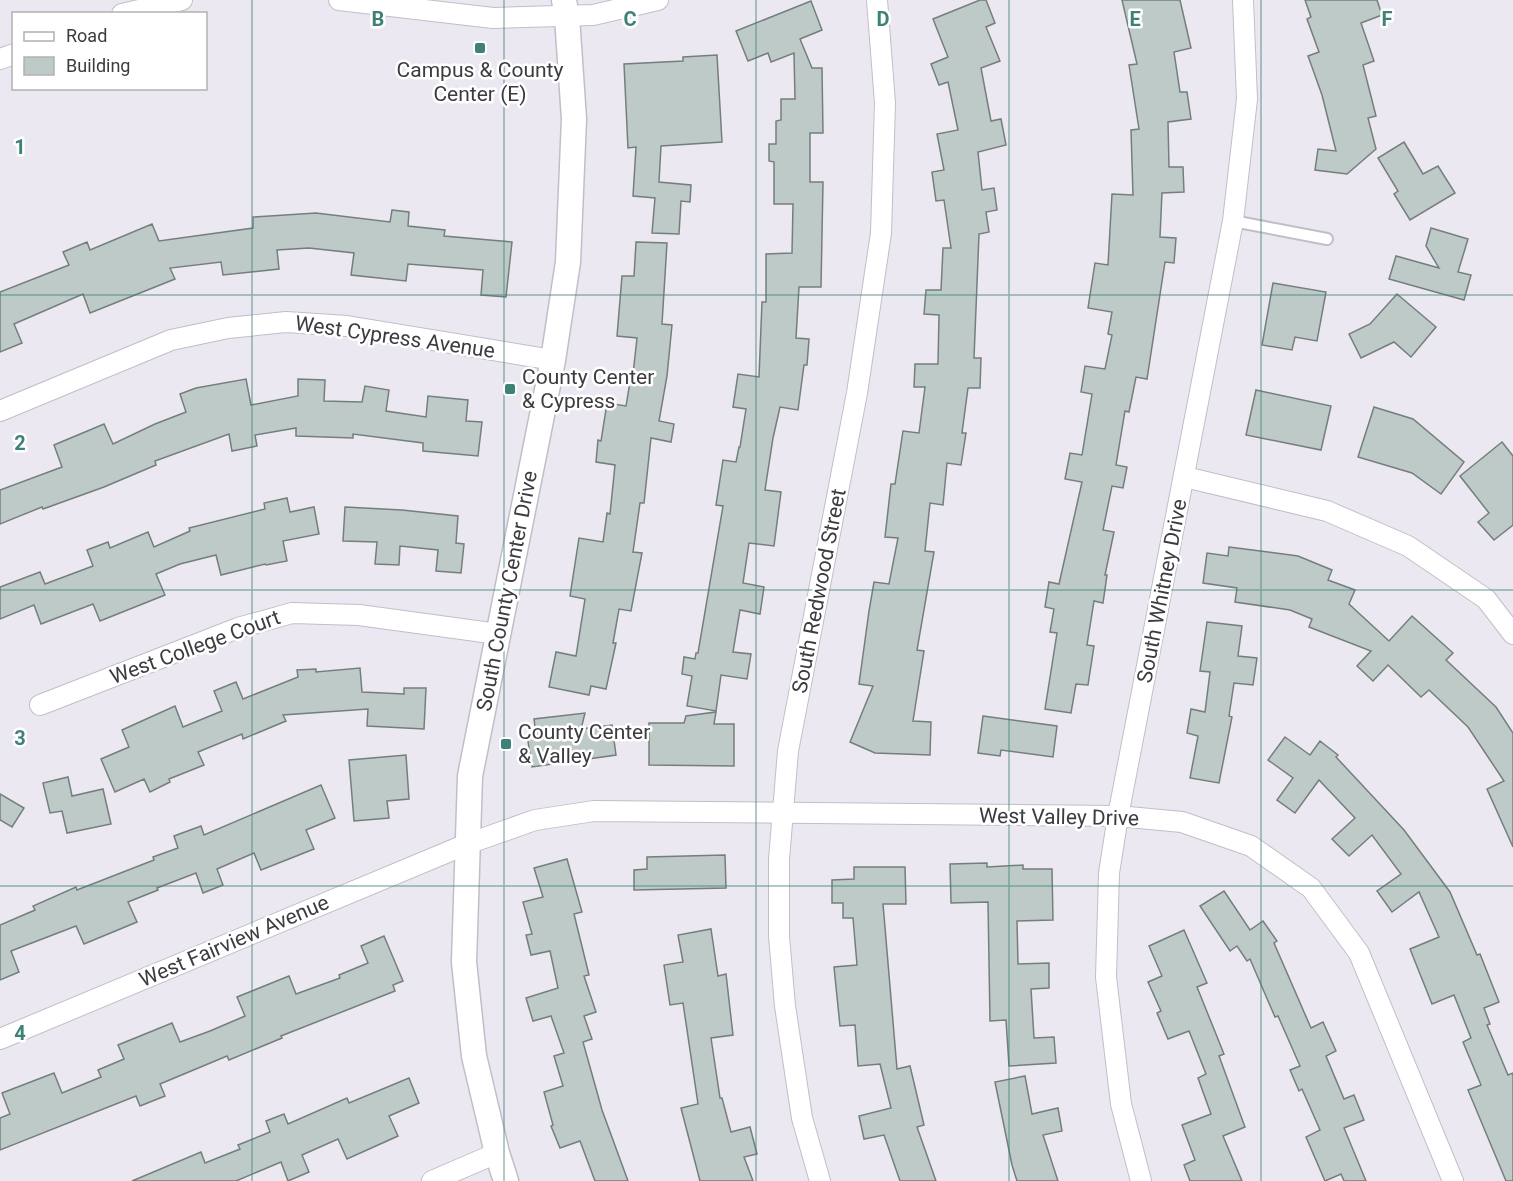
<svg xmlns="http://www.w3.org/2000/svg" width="1513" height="1181" viewBox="0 0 1513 1181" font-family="Roboto,sans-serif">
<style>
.building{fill:#becac7;stroke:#747f7c;stroke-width:1.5}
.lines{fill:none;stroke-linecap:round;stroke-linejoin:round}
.service-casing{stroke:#c2bec8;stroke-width:14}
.minor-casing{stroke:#c2bec8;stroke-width:22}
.tertiary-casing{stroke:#c2bec8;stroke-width:27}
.service{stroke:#fff;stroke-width:10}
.minor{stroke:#fff;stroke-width:20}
.tertiary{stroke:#fff;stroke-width:24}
.grid{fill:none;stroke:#3d8276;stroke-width:1.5;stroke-opacity:0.55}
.poi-dot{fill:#3d8276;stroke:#fff;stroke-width:2}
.labels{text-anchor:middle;stroke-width:5;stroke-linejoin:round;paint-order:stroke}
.poi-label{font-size:21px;fill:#3d3b3f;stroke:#fff;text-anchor:start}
.street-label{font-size:21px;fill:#3d3b3f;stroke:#fff}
.grid-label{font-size:20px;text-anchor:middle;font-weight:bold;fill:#3d8276;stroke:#fff;stroke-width:5;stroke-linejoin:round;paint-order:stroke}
</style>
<rect width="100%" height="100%" fill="#ece8f2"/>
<g class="building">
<polygon points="980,0 986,0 995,23 986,27 1000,61 981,68 991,121 1001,119 1006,145 978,152 982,190 994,188 997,210 986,212 989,232 979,234 974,358 981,358 980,388 968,388 962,433 966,433 961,465 947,463 943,505 930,503 925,551 934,552 917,650 924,651 913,721 931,722 930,755 875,753 850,742 873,686 859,684 869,611 874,582 889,584 898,538 885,537 891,484 895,484 903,431 919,433 925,387 914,387 915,364 938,364 939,315 924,314 926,290 941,290 943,248 951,248 944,200 936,201 932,172 944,170 937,134 958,130 948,82 939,85 931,64 948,57 933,19"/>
<polygon points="1122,0 1180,0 1191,48 1174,52 1180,92 1187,92 1191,119 1168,122 1169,167 1183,167 1184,192 1162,193 1160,237 1176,238 1174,263 1165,262 1147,379 1136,377 1129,412 1125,411 1116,465 1127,467 1123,488 1112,486 1103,530 1114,532 1105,575 1107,575 1103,603 1094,601 1087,645 1094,646 1088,685 1076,684 1071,713 1045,709 1057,633 1050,632 1054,609 1045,607 1049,582 1059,584 1082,482 1065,479 1070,453 1082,455 1092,394 1081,392 1085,366 1105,369 1112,335 1108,334 1112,312 1088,308 1095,263 1108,265 1112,194 1133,195 1131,130 1139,129 1129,65 1137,64"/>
<polygon points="1305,0 1377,0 1382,15 1361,23 1374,61 1363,65 1376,116 1368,118 1376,149 1347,174 1315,170 1318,149 1336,151 1322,95 1308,56 1319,52 1307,19 1311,17"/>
<polygon points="811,1 822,30 800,39 812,68 822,68 823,133 810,133 810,182 823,182 821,287 799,287 796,338 809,339 807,365 804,365 798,410 780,407 773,438 765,490 781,492 774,546 749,543 743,583 764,587 760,614 740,610 733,652 751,654 747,679 721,675 716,711 687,706 692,676 682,674 684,657 695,659 696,653 698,653 723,506 716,505 723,460 736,462 739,447 740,447 746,409 733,407 738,374 759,377 762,302 766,302 766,254 792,253 793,204 774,204 774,162 769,161 769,144 776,144 776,121 781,120 781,99 795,99 794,53 771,62 768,53 748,61 736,31"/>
<polygon points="717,55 722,142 661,146 659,182 691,185 690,202 681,201 679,234 652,233 655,198 633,196 636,147 628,148 624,64 683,61 683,57"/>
<polygon points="1404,142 1423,174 1438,166 1455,193 1410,220 1394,194 1398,191 1378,158"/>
<polygon points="392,210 409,212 408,226 445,230 444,236 512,242 506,297 481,295 483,270 408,264 406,281 351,275 354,253 309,248 277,250 279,269 223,275 221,262 170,268 175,279 90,313 83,294 14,324 22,343 0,352 0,292 69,265 63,252 87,242 90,250 152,224 159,241 253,228 253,217 316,213 390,222"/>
<polygon points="1431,228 1468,239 1458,272 1471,275 1464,300 1389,279 1396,256 1439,268 1426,246"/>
<polygon points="636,242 667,243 662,324 672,325 667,376 659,421 674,424 671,442 651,438 644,503 640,503 633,552 642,553 631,611 619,609 613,643 616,643 606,689 591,686 589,695 549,687 556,652 576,656 585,599 570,596 579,538 603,542 607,513 610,514 615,465 596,462 598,440 601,441 607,403 626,406 630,382 632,383 637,338 617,336 622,276 634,276"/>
<polygon points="1273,283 1326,292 1317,341 1295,337 1292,350 1262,345"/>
<polygon points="1397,294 1436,327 1411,357 1394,342 1361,358 1349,334 1370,324"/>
<polygon points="246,379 251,405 298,396 298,379 325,380 324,401 362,402 365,386 389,390 386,411 426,417 428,396 468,400 466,421 482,422 478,456 423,451 423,443 353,434 353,438 296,436 296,428 255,435 257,446 232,451 229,434 155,461 156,465 104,487 43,509 42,507 0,524 0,490 62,467 54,445 104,424 113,444 155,424 186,412 180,394 196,388"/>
<polygon points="1256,390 1331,406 1321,450 1246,435"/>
<polygon points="1374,407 1413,419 1464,462 1441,494 1412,473 1358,457"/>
<polygon points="1502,442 1513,456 1513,525 1494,540 1478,522 1489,513 1460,476"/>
<polygon points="287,498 290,512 314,507 319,534 283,541 287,561 266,565 265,564 221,575 216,555 180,564 156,574 165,595 100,621 93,604 41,624 34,605 0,619 0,587 40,572 45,584 93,566 87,550 108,542 110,548 148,532 154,547 190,531 189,528 265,509 264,503"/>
<polygon points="345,507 402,510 458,516 456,543 464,544 461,573 436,571 438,550 400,546 399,565 375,564 377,542 343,541"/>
<polygon points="1229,547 1298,556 1332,570 1328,580 1355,590 1349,604 1389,641 1412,616 1453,653 1446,660 1496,707 1513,733 1513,847 1487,789 1504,781 1468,727 1429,690 1421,697 1388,665 1373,681 1357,666 1371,651 1309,627 1312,619 1290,610 1235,602 1237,588 1203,583 1207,553 1228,556"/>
<polygon points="1207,622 1242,626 1238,656 1257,658 1253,685 1234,683 1229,716 1232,717 1219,783 1190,778 1198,736 1187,733 1191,709 1205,712 1210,672 1200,671"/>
<polygon points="360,668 362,692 404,694 404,688 426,688 424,729 367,726 368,709 283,715 286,721 243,739 242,734 198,752 204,765 169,779 170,782 150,792 144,779 115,792 101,759 129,747 122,730 175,706 183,727 222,711 214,691 236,682 243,699 298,677 297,670 316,669 316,672"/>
<polygon points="716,712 714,724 734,724 734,766 649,765 649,723 684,723 686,716"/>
<polygon points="585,713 581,729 612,725 616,755 532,767 527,735 536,734 534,719"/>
<polygon points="983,716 1057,726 1053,757 1001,750 1000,756 978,753"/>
<polygon points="1285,737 1310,755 1320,741 1338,755 1336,757 1404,830 1450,892 1477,955 1480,954 1499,1002 1484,1008 1490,1024 1487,1025 1508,1075 1513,1073 1513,1181 1506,1181 1468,1090 1481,1085 1463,1042 1471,1038 1454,995 1432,1004 1410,949 1439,937 1419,892 1392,912 1377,891 1401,874 1372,835 1349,856 1332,839 1355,818 1319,780 1295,813 1277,800 1293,778 1268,760"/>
<polygon points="406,755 409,799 387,801 389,818 354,821 349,760"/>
<polygon points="68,777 72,796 103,789 111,824 67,833 62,811 50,813 43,783"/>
<polygon points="321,785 335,818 306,830 314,849 261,870 254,853 217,869 223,885 203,893 196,873 157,888 158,890 128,902 137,922 84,944 76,926 11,951 19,972 0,980 0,925 35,910 33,906 76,887 77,890 154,860 153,857 178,848 174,836 201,826 204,835"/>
<polygon points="0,794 24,808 12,827 0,820"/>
<polygon points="725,855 726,888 634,890 634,870 647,869 647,857"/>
<polygon points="567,859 582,912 574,914 589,975 584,976 596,1012 584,1016 592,1039 583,1042 602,1110 628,1181 595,1181 580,1141 560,1148 551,1126 553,1125 544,1092 563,1086 554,1056 564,1053 551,1016 533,1021 526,998 558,988 550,951 531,955 526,935 532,934 523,902 543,897 534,868"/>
<polygon points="987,863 987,867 1023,865 1023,869 1052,869 1053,920 1017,921 1018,964 1049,963 1049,988 1031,989 1034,1038 1054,1037 1056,1063 1009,1066 1006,1020 990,1021 988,902 951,903 950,864"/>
<polygon points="854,867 905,867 906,904 883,904 897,1069 910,1066 924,1125 917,1127 936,1181 900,1181 884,1135 864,1139 859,1116 891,1108 880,1064 858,1066 855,1025 840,1026 834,967 857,965 853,918 843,918 843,903 832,903 832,880 854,879"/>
<polygon points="1224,891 1250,930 1263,921 1277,941 1274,943 1311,1028 1323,1022 1336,1051 1326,1056 1344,1099 1354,1095 1364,1120 1344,1128 1366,1181 1344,1181 1341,1174 1325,1181 1306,1137 1320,1130 1302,1089 1299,1091 1290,1070 1300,1066 1278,1016 1275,1017 1250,959 1247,961 1237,946 1230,951 1200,906"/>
<polygon points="711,929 718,976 726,974 733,1035 711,1038 720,1098 722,1098 731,1132 750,1127 757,1154 744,1157 753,1181 700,1181 681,1108 698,1104 683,1003 670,1005 664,965 683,962 678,935"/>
<polygon points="1184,930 1207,983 1197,987 1224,1054 1219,1056 1245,1127 1223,1136 1242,1181 1190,1181 1184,1165 1195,1160 1182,1125 1211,1114 1198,1078 1206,1074 1189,1031 1168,1039 1157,1013 1161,1011 1148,982 1162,976 1149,946"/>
<polygon points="384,936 403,981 393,985 395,991 281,1036 282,1038 229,1060 227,1056 160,1084 165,1096 140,1106 136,1096 0,1150 0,1118 10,1114 2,1093 54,1073 62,1093 101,1077 98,1070 124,1059 118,1045 172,1023 180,1042 210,1031 245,1016 237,997 289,976 296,994 340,978 339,975 368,963 361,946"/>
<polygon points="1025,1076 1032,1114 1058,1108 1062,1131 1043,1135 1058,1181 1017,1181 1012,1165 995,1082"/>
<polygon points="409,1078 419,1103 389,1116 398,1136 347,1159 338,1139 302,1155 309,1172 288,1181 281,1162 236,1181 132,1181 201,1152 205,1163 240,1149 238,1145 270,1132 266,1121 284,1114 288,1124 347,1098 349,1103"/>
</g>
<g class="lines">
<defs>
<polyline id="service" points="1233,221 1327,239"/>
<g id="minor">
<polyline points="339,0 493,18 593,15 658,0"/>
<polyline points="122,14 182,0"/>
<polyline points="0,59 14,54"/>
<polyline points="0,411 171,340 228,328 286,322 347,326 553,360"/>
<polyline points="1185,477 1327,511 1408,546 1486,599 1513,634"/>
<polyline points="40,705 238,628 292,613 359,615 498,634"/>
<polyline points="0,1039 467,844 535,820 594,811 1118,816 1182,822 1251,846 1311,888 1359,953 1453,1181"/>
<polyline points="432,1181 497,1153"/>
<polyline points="820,1181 802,1118 785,1006 779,936 779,859 788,751 857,393 881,233 885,103 877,0"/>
<polyline points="1141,1181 1121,1104 1106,977 1109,873 1118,816 1233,221 1247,99 1243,0"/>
</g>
<polyline id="tertiary" points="506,1181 497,1153 474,1056 464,962 470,776 553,360 568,262 574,119 567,17 564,0"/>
</defs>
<use href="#service" class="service-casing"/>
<use href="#minor" class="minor-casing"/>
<use href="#tertiary" class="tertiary-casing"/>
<use href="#service" class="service"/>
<use href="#minor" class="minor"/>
<use href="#tertiary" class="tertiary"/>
</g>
<path class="grid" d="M252,0V1181M504,0V1181M756,0V1181M1009,0V1181M1261,0V1181M0,295H1513M0,590H1513M0,886H1513"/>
<g class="poi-dot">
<rect x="474" y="42" width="12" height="12" rx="3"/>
<rect x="504" y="383" width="12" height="12" rx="3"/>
<rect x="500" y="738" width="12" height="12" rx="3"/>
</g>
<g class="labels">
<g class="poi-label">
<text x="480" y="77" text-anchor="middle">Campus &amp; County<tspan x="480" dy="24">Center (E)</tspan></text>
<text x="522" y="384">County Center<tspan x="522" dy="24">&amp; Cypress</tspan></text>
<text x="518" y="739">County Center<tspan x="518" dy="24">&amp; Valley</tspan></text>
</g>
<g class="street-label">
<text transform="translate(395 337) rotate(8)" y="7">West Cypress Avenue</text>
<text transform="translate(507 591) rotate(-79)" y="7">South County Center Drive</text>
<text transform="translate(819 591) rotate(-79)" y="7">South Redwood Street</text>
<text transform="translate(1162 591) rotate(-79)" y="7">South Whitney Drive</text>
<text transform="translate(195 647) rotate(-20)" y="7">West College Court</text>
<text transform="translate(1059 817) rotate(1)" y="7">West Valley Drive</text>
<text transform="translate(234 941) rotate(-23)" y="7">West Fairview Avenue</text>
</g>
</g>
<g class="grid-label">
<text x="378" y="26">B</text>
<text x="630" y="26">C</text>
<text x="883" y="26">D</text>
<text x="1135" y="26">E</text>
<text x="1387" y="26">F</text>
<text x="20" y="154">1</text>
<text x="20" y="450">2</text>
<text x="20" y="745">3</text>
<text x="20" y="1040">4</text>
</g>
<rect x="12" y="12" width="195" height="78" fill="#ffffff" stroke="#b1b1b2" stroke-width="1.5"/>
<rect x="24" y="32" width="30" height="9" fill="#ffffff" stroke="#b1b1b2" stroke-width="1.5"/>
<text x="66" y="42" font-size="18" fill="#3d3b3f">Road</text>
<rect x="24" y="57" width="30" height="18" fill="#becac7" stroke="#b1b1b2" stroke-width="1.5"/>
<text x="66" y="72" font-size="18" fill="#3d3b3f">Building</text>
</svg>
